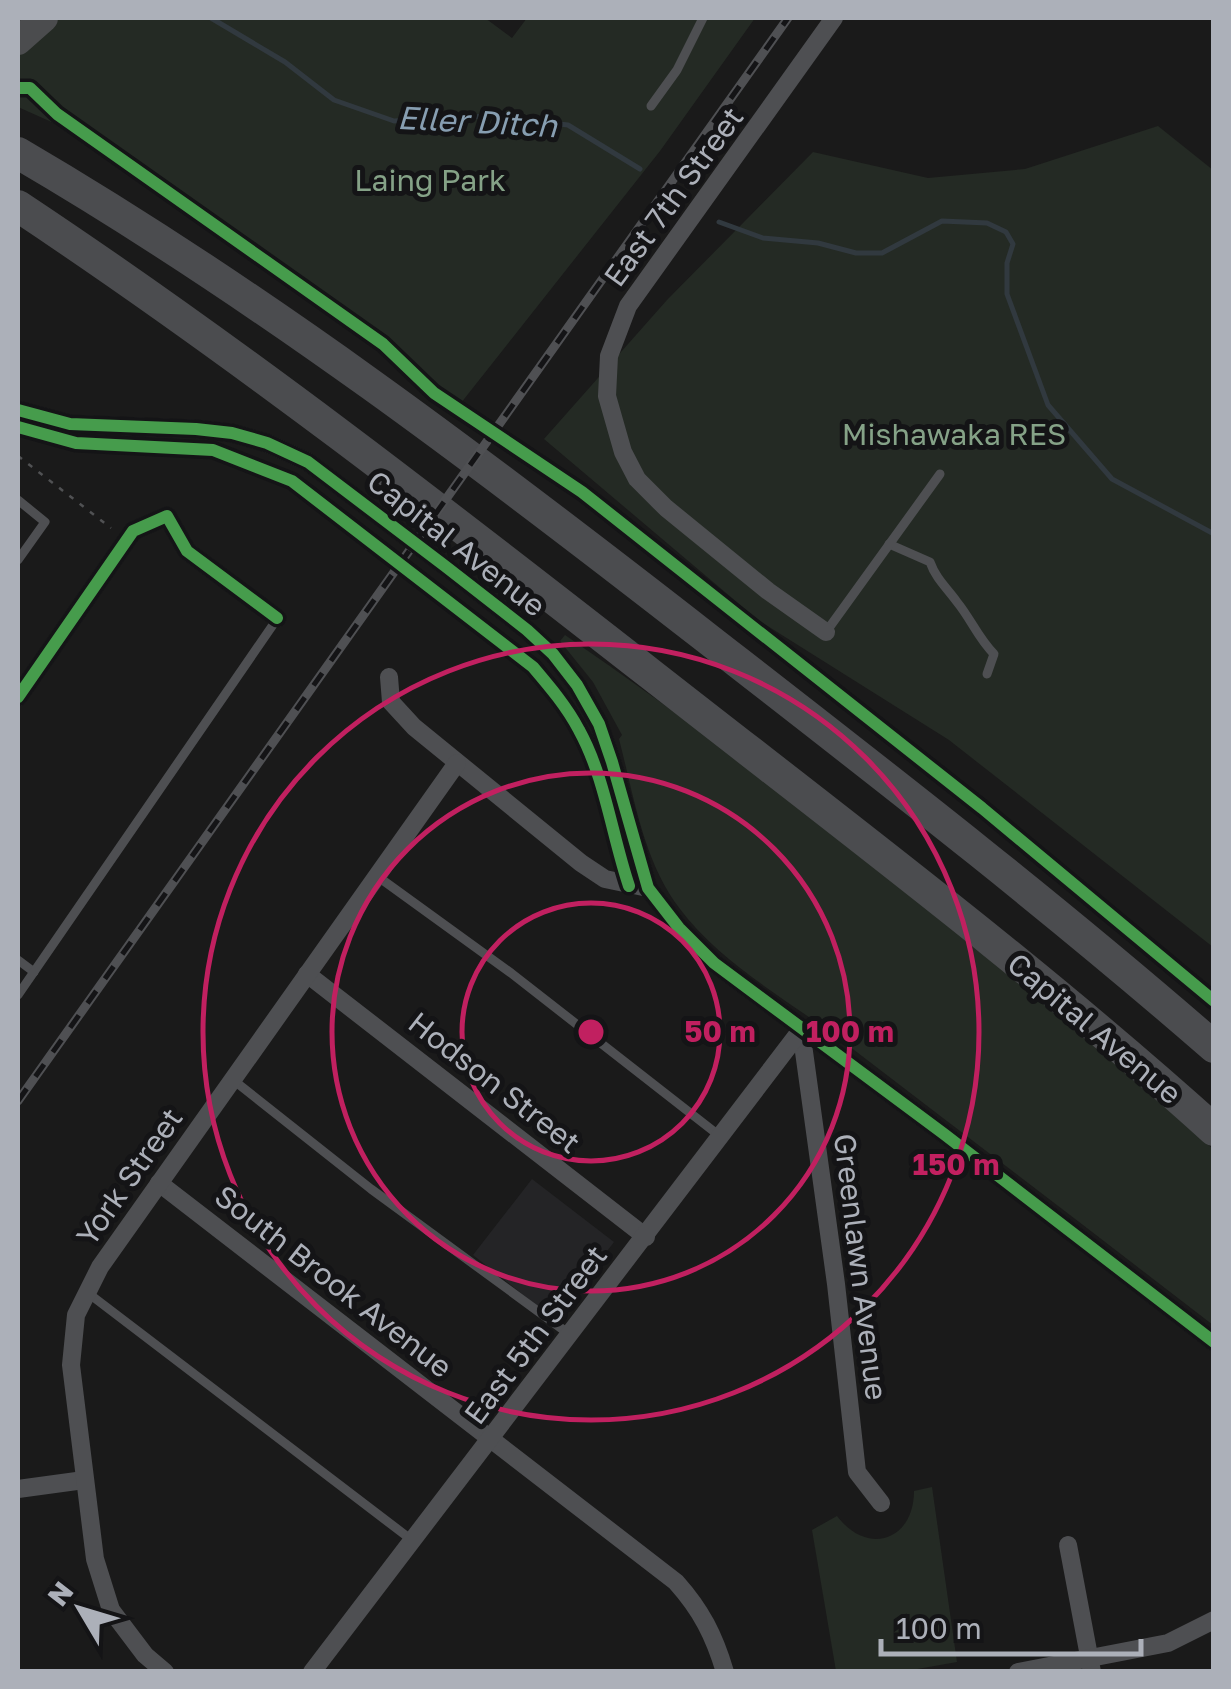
<svg xmlns="http://www.w3.org/2000/svg" width="1231" height="1689" viewBox="0 0 1231 1689" font-family="'Golos Text',sans-serif">
<style>
.built{fill:#242426}
.green{fill:#242a24}
.lines{fill:none;stroke-linecap:round;stroke-linejoin:round}
.stream{stroke:#31393f;stroke-width:5}
.path{stroke:#505153;stroke-width:2.5;stroke-dasharray:5 8;stroke-linecap:butt}
.lane{stroke:#4e4f52;stroke-width:9}
.street{stroke:#4e4f52;stroke-width:18}
.primary{stroke:#4b4c4e;stroke-width:28}
.highway{stroke:#4b4c4f;stroke-width:32}
.rail-casing{stroke:#4f5053;stroke-width:9}
.rail{stroke:#141416;stroke-width:5;stroke-dasharray:15;stroke-linecap:butt}
.cycleway-casing{stroke:#141416;stroke-width:19}
.cycleway{stroke:#469c4c;stroke-width:12}
.ring{fill:none;stroke:#c12060;stroke-width:5}
.labels{text-anchor:middle;stroke-width:10;stroke-linejoin:round;paint-order:stroke}
.park-label{font-size:30px;fill:#85a287;stroke:#141416}
.street-label{font-size:30px;fill:#acb0b9;stroke:#141416}
.water-label{font-size:32px;font-style:italic;fill:#879eb1;stroke:#141416}
.centre{fill:#c12060;stroke:#141416;stroke-width:5}
.ring-label{font-size:30px;text-anchor:middle;font-weight:bold;fill:#c12060;stroke:#141416;stroke-width:10;stroke-linejoin:round;paint-order:stroke}
</style>
<rect width="100%" height="100%" fill="#1a1a1a"/>
<polygon class="built" points="532,1179 614,1242 555,1320 473,1255"/>
<g class="green">
<polygon points="18,18 485,18 512,38 527,18 755,18 660,151 457,408 244,244 103,145 18,107"/>
<polygon points="1158,126 1213,170 1213,947 949,740 758,620 544,439 667,300 813,152 928,178 1025,169"/>
<path d="M565,635C793,791 1005,968 1213,1149V1325C1091,1231 968,1137 845,1043C790,1001 722,965 680,909C643,861 634,796 619,739L622,735L593,682L560,641Z"/>
<path d="M932,1487L957,1662L906,1671H836L812,1530L837,1516C867,1556 914,1541 914,1491Z"/>
</g>
<g class="lines">
<g class="stream">
<polyline points="211,18 285,62 334,100 394,121 491,116 568,125 640,169"/>
<polyline points="719,222 763,238 818,243 856,253 882,253 942,221 987,223 1006,232 1013,244 1007,263 1007,294 1048,405 1112,479 1214,534"/>
</g>
<polyline class="path" points="18,456 111,528"/>
<g class="lane">
<polyline points="651,106 677,70 703,18"/>
<polyline points="18,500 45,522 18,560"/>
<path d="M889,544L930,562C936,579 947,588 957,602C971,619 978,638 994,654L987,674"/>
<polyline points="826,632 940,474"/>
<polyline points="377,876 511,973 721,1137"/>
<polyline points="18,960 34,972"/>
<polyline points="18,995 277,619"/>
<polyline points="232,1079 371,1189 569,1334"/>
<polyline points="88,1293 413,1541"/>
</g>
<g class="street">
<polyline points="18,410 70,424 196,429 232,433 267,443 308,462 445,566 527,630 553,654 577,685 599,724 612,762 648,888 679,928 714,963 944,1134 1214,1342"/>
<polyline points="826,632 768,591 666,508 637,479 623,452 607,396 609,356 628,306 834,18"/>
<polyline points="389,677 391,702 414,727 581,863 605,879 648,888"/>
<polyline points="18,697 133,531 167,516 187,551 277,618"/>
<polyline points="307,974 646,1237"/>
<polyline points="801,1030 836,1284 857,1472 881,1503"/>
<path d="M159,1183L676,1582C701,1610 714,1635 725,1672"/>
<polyline points="18,1489 84,1480"/>
<polyline points="1068,1545 1092,1672"/>
<polyline points="165,1672 145,1655 111,1610 95,1559 71,1365 76,1315 100,1267 457,763"/>
<polyline points="312,1672 801,1030"/>
<polyline points="1018,1672 1168,1643 1214,1620"/>
</g>
<polyline class="primary" points="18,41 44,18"/>
<g class="highway">
<path d="M18,153C261,295 486,466 708,639C879,772 1050,904 1214,1047"/>
<path d="M18,206C244,356 457,523 671,690C854,833 1041,974 1214,1130"/>
</g>
<defs>
<polyline id="rail" points="18,1101 788,18"/>
</defs>
<use href="#rail" class="rail-casing"/>
<use href="#rail" class="rail"/>
<defs>
<g id="cycleway">
<polyline points="18,88 30,88 57,114 383,344 434,393 582,492 982,808 1214,1001"/>
<polyline points="18,410 70,424 196,429 232,433 267,443 308,462 445,566 527,630 553,654 577,685 599,724 612,762 648,888 679,928 714,963 944,1134 1214,1342"/>
<path d="M18,427L76,443L213,450L292,481L533,667C550,687 567,707 579,730C605,777 612,836 629,886"/>
<polyline points="18,697 133,531 167,516 187,551 277,618"/>
</g>
</defs>
<use href="#cycleway" class="cycleway-casing"/>
<use href="#cycleway" class="cycleway"/>
</g>
<g class="ring">
<circle cx="591" cy="1032" r="129"/>
<circle cx="591" cy="1032" r="259"/>
<circle cx="591" cy="1032" r="388"/>
</g>
<g class="labels">
<g class="park-label">
<text x="430" y="191">Laing Park</text>
<text x="954" y="445">Mishawaka RES</text>
</g>
<g class="street-label">
<text transform="translate(674 197) rotate(-54)" y="10">East 7th Street</text>
<text transform="translate(456 544) rotate(38)" y="10">Capital Avenue</text>
<text transform="translate(1094 1029) rotate(40)" y="10">Capital Avenue</text>
<text transform="translate(494 1083) rotate(38)" y="10">Hodson Street</text>
<text transform="translate(130 1177) rotate(-55)" y="10">York Street</text>
<text transform="translate(860 1267) rotate(83)" y="10">Greenlawn Avenue</text>
<text transform="translate(333 1282) rotate(38)" y="10">South Brook Avenue</text>
<text transform="translate(536 1335) rotate(-53)" y="10">East 5th Street</text>
</g>
<g class="water-label">
<text transform="translate(477 122) rotate(3)" y="11">Eller Ditch</text>
</g>
</g>
<circle cx="591" cy="1032" r="15" class="centre"/>
<g class="ring-label">
<text x="720" y="1042">50 m</text>
<text x="850" y="1042">100 m</text>
<text x="956" y="1175">150 m</text>
</g>
<rect width="1231" height="1689" fill="none" stroke="#acb0b9" stroke-width="40"/>
<g transform="translate(80 1609) rotate(308)" stroke="#141416" stroke-width="8" paint-order="stroke">
<path d="M0-8L18 38L0 25L-18 38Z" fill="#acb0b9"/>
<text y="-15" font-size="28" font-weight="bold" text-anchor="middle" fill="#acb0b9">N</text>
</g>
<path d="M881 1639v15h260v-15" fill="none" stroke="#acb0b9" stroke-width="5"/>
<text x="896" y="1639" font-size="30" fill="#acb0b9" stroke="#141416" stroke-width="8" paint-order="stroke">100 m</text>
</svg>
